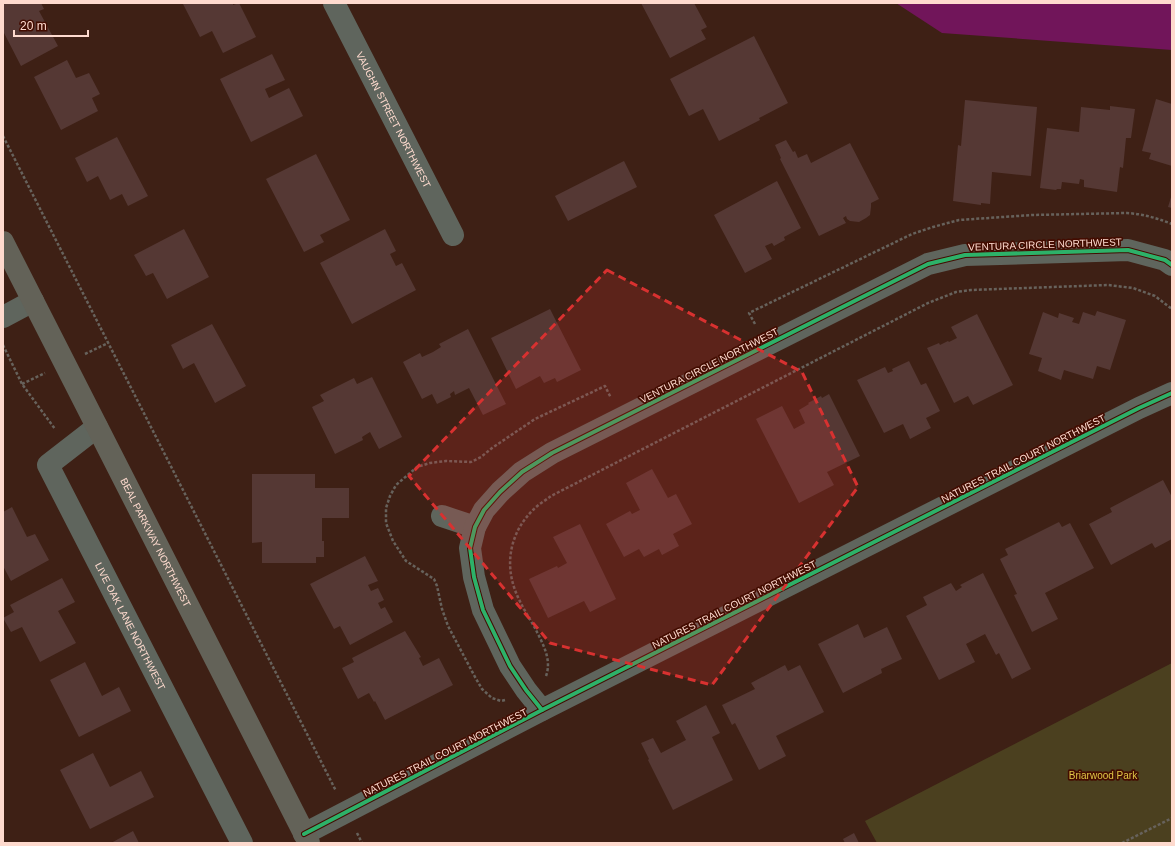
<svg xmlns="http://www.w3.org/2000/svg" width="1175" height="846" viewBox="0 0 1175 846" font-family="Arial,sans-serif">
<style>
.green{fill:#4b401f}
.water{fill:#71155a}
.building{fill:#553834}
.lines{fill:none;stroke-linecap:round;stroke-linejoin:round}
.path{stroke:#67625c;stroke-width:2.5;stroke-dasharray:3 2;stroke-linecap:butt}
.minor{stroke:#5f655d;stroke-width:22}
.major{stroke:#636258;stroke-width:22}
.cycleway-casing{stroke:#430c00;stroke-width:6}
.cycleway{stroke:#2db169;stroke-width:4}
.marked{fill:#d83130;fill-opacity:0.2;stroke:#d83130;stroke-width:3;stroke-dasharray:8 5;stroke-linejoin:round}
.labels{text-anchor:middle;stroke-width:3.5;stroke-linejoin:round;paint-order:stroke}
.street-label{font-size:10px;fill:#fedace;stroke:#430c00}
.park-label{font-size:10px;fill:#dfc746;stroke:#430c00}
</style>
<rect width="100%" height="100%" fill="#3e2015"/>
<polygon class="green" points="1172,663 1172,843 877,843 865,821"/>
<polygon class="water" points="896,3 1172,3 1172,50 942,33"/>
<g class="building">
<polygon points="3,3 41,3 44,9 39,11 58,46 21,66 3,31"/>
<polygon points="186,3 233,3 233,5 239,3 256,37 223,53 212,31 200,37 183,4"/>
<polygon points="641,3 694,3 707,27 701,30 706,39 670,58"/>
<polygon points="754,36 788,103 759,118 760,120 719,141 703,109 689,116 670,79"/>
<polygon points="272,54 285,80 265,89 269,98 289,88 303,116 251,142 220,79"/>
<polygon points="67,60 76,78 89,73 100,94 92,98 98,111 61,130 34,77"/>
<polygon points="1156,99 1172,104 1172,166 1149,159 1151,153 1142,151"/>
<polygon points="965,100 1037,107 1031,176 992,172 990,204 981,203 981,205 953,201 958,145 961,146"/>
<polygon points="1110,106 1135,109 1131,138 1126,138 1123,168 1120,167 1117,192 1084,187 1084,180 1080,179 1079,184 1062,182 1061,189 1057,189 1056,190 1040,188 1047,128 1079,132 1081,107 1110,110"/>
<polygon points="117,137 148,196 128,206 122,194 110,200 98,176 87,182 75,158"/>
<polygon points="786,140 793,152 795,151 798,158 807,154 811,163 850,143 879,199 871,203 871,207 870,215 866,218 859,222 850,221 847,219 846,216 843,218 846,223 819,236 780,159 781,158 775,145"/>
<polygon points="316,154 350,220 320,235 324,242 304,252 266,179"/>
<polygon points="624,161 637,187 568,221 555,196"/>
<polygon points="777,181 801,228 784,237 785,240 774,246 772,243 765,246 772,259 745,273 714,215"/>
<polygon points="1172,194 1172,208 1168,207"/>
<polygon points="184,229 209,277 167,299 153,273 146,276 134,255"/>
<polygon points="385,229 396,251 390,254 396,266 402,263 416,290 352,324 320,263"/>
<polygon points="550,309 581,370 557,382 555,378 544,383 540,376 516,389 491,338"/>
<polygon points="1097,311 1126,320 1110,370 1097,366 1093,379 1064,370 1061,380 1038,371 1042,358 1029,354 1043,312 1058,318 1059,313 1074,318 1072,322 1079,324 1083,312 1095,316"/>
<polygon points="977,314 1013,385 973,405 968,396 954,403 927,348 939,343 940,345 948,341 949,342 957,338 951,327"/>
<polygon points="212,324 246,386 215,403 194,363 183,369 171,345"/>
<polygon points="468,329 506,404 483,415 469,388 455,395 454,391 450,394 451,397 437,404 432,394 422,399 403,362 420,353 422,357 433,352 441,347 439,344"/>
<polygon points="909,361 921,385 926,383 940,411 926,418 931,428 910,439 903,424 884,433 857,380 885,367 888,373 893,371 892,369"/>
<polygon points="372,377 402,437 379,449 370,432 362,437 363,440 335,454 312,407 324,401 320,395 354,378 357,384"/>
<polygon points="829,394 860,456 827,472 834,485 799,503 756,419 782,406 794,429 805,423 799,410 809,404 808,403 821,396 822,398"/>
<polygon points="652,469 668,498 676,494 692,524 673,534 679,546 662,555 659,549 644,557 639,549 624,557 606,524 630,511 632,514 640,510 626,483"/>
<polygon points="252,474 315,474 315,488 349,488 349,518 322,518 322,541 324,541 324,557 316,557 316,563 262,563 262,542 252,543"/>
<polygon points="1163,480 1172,497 1172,539 1155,548 1152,543 1111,565 1089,524 1112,512 1110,508"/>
<polygon points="12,507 27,537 35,534 49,560 11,581 3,566 3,512"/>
<polygon points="1059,522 1062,527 1070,523 1094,568 1045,593 1058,619 1032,632 1014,595 1017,594 1000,559 1008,555 1005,549"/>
<polygon points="580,524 616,599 590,612 584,601 548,618 529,579 557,566 558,568 567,563 553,537"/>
<polygon points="365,556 378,581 368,585 371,591 378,588 384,600 378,603 381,609 385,607 393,622 350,645 340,626 334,629 310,584"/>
<polygon points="983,573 1031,669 1012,679 999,653 996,655 985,634 966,644 975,662 939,680 906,616 927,605 923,597 951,583 956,591 962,587 960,585"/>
<polygon points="62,578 75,602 58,611 76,643 40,662 22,627 11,632 3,618 14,612 10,605"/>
<polygon points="858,624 864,638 887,627 902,659 881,669 882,673 843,693 818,644"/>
<polygon points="405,631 421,657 419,658 423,666 439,658 453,685 385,720 375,701 374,702 369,693 358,699 342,668 354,662 352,658"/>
<polygon points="85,662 102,696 119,687 131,711 79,737 50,680"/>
<polygon points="785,665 788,671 800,665 824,712 776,736 786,756 759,770 735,723 732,725 722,705 755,689 751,683"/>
<polygon points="706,705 720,733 712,737 733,780 673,810 648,760 649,759 641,743 653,738 661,753 686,740 676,721"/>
<polygon points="93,753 110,787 141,771 154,797 90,829 60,770"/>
<polygon points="133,831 139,843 111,843"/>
<polygon points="854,833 859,843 845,843 843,839"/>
</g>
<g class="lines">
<g class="path">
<polyline points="3,136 336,791"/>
<path d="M755,324L749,313L912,234L933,227L959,220L1032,215L1127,213C1143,214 1157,218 1172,224"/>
<polyline points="3,345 22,384 55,429"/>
<polyline points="85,354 108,343"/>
<polyline points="22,384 45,373"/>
<path d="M546,676C552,660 543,644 536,630C529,617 520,604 515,590C504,560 512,530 534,509C539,504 546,500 551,496L928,303L956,292L971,290L1108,285L1133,288L1155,296L1172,309"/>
<polyline points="505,700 501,701 492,698 482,689 475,677 448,626 442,609 437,586 434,579 406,561 393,541 386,523 386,508 390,496 396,485 417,467 430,463 446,461 471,462 481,457 492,448 535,419 605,386 611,398"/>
<polyline points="357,833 362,843"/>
<polyline points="1122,843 1172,818"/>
</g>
<g class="minor">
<path id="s1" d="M334,3L453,235"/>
<polyline points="3,317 33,301"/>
<path id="s2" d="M97,427L48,465L242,843"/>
<polyline points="442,516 475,527"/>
<polyline points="542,710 526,690 510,666 483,610 474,577 470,548 475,527 484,510 500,492 522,472 552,453 928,264 965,255 1128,250 1165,260 1172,265"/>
<polyline points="304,834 542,710 1139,408 1172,393"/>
</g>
<path class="major" id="s3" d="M3,242L309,843"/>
<defs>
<g id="cycleway">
<polyline points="542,710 526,690 510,666 483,610 474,577 470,548 475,527 484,510 500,492 522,472 552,453 928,264 965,255 1128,250 1165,260 1172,265"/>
<polyline points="304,834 542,710 1139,408 1172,393"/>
</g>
</defs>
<use href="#cycleway" class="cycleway-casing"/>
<use href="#cycleway" class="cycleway"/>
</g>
<path class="marked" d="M607,270L802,372L858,487L712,685L550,643L409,476Z"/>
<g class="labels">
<g class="street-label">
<text dy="4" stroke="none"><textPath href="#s1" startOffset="131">VAUGHN STREET NORTHWEST</textPath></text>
<text transform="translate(1045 244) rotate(-2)" y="4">VENTURA CIRCLE NORTHWEST</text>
<text transform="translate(709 365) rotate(-27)" y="4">VENTURA CIRCLE NORTHWEST</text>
<text transform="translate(1023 458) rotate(-27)" y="4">NATURES TRAIL COURT NORTHWEST</text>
<text dy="4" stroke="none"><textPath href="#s3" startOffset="337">BEAL PARKWAY NORTHWEST</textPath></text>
<text transform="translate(734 604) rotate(-27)" y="4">NATURES TRAIL COURT NORTHWEST</text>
<text dy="4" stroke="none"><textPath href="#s2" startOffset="243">LIVE OAK LANE NORTHWEST</textPath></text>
<text transform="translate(445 752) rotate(-27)" y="4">NATURES TRAIL COURT NORTHWEST</text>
</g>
<g class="park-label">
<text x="1103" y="779">Briarwood Park</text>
</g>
</g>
<rect width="1175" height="846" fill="none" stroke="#fedace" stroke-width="8"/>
<path d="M14 30v6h74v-6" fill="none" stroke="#fedace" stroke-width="2"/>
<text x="20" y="30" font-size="12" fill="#fedace" stroke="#430c00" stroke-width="3" paint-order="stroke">20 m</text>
</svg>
